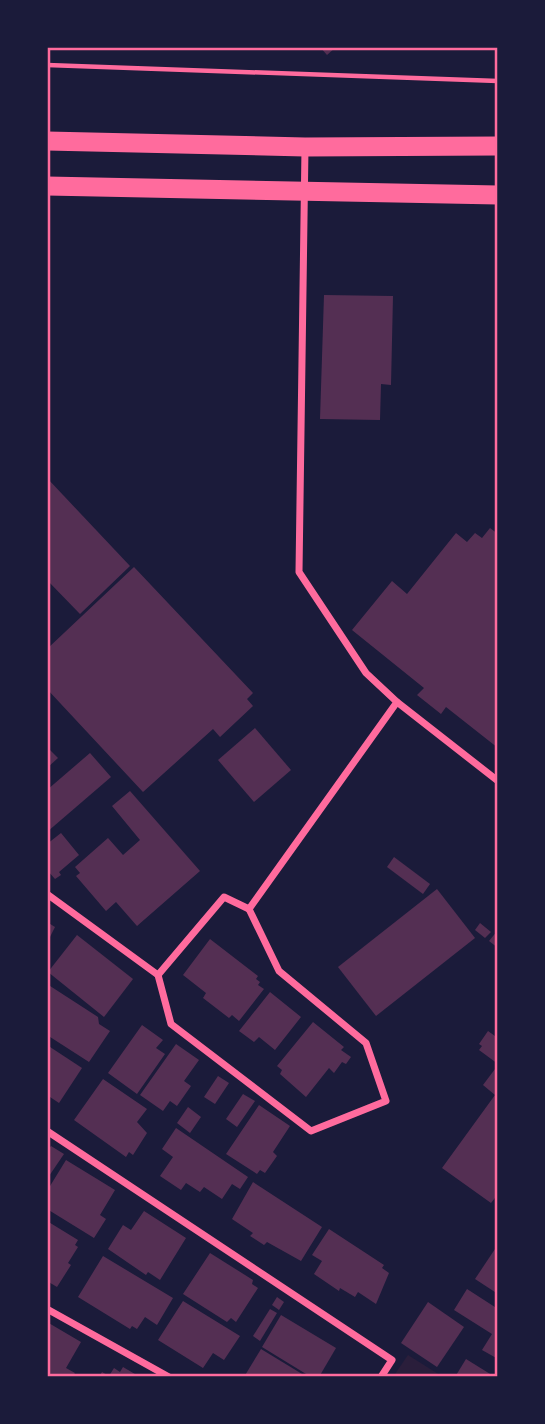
<svg xmlns="http://www.w3.org/2000/svg" width="545" height="1424" viewBox="0 0 545 1424" font-family="Bitter,serif">
<style>
.green{fill:#2a1e3b}
.building{fill:#542f53}
.lines{fill:none;stroke-linecap:round;stroke-linejoin:round}
.path{stroke:#ff6b9d;stroke-width:4.5}
.minor{stroke:#ff6b9d;stroke-width:7}
.trunk{stroke:#ff6b9d;stroke-width:19}
.neatline{fill:none;stroke:#ff6b9d;stroke-width:2.5}
</style>
<rect width="100%" height="100%" fill="#1b1b3a"/>
<polygon class="green" points="408,1355 443,1377 393,1377"/>
<g class="building">
<polygon points="320,47 336,47 327,55"/>
<polygon points="324,295 393,296 391,385 381,384 380,420 320,419"/>
<polygon points="47,478 130,566 80,614 47,580"/>
<polygon points="490,528 498,534 498,748 446,707 441,714 417,695 424,688 352,630 392,581 407,594 456,533 467,542 475,533 482,538"/>
<polygon points="134,567 253,693 247,699 253,706 220,737 213,729 143,792 47,689 47,649"/>
<polygon points="255,728 291,770 254,802 218,760"/>
<polygon points="47,747 58,758 47,768"/>
<polygon points="90,753 111,777 47,832 47,790"/>
<polygon points="130,791 200,871 137,926 116,902 106,911 76,876 80,873 75,867 108,838 123,855 140,840 112,806"/>
<polygon points="61,833 79,855 59,872 61,875 55,879 47,870 47,844"/>
<polygon points="394,857 430,884 423,894 387,867"/>
<polygon points="437,889 475,938 376,1016 338,967"/>
<polygon points="47,922 55,927 47,943"/>
<polygon points="480,923 491,932 485,938 475,930"/>
<polygon points="498,930 498,948 489,941"/>
<polygon points="77,935 133,979 104,1017 48,972"/>
<polygon points="210,939 258,976 256,979 260,982 258,985 264,989 239,1021 232,1015 229,1018 203,998 206,993 183,975"/>
<polygon points="47,984 98,1017 99,1024 110,1031 89,1062 47,1035"/>
<polygon points="270,992 301,1017 275,1050 259,1037 254,1042 239,1031"/>
<polygon points="313,1022 344,1047 341,1050 351,1057 346,1064 342,1062 334,1073 329,1068 306,1097 280,1074 282,1070 277,1066"/>
<polygon points="142,1025 163,1040 156,1048 165,1054 137,1094 108,1073"/>
<polygon points="488,1031 495,1036 498,1032 498,1064 479,1050 482,1046 479,1044"/>
<polygon points="176,1044 199,1060 184,1081 191,1086 177,1106 170,1101 163,1111 140,1095"/>
<polygon points="47,1045 82,1068 59,1103 47,1095"/>
<polygon points="498,1065 498,1194 491,1203 442,1168 495,1095 483,1085"/>
<polygon points="218,1076 229,1083 215,1104 204,1097"/>
<polygon points="103,1079 147,1109 137,1122 147,1133 133,1155 129,1152 126,1157 74,1120"/>
<polygon points="243,1094 255,1101 237,1127 226,1119"/>
<polygon points="259,1105 290,1126 273,1152 277,1156 265,1173 260,1170 257,1174 226,1154"/>
<polygon points="188,1107 201,1117 190,1133 177,1123"/>
<polygon points="176,1128 248,1177 240,1189 232,1184 222,1199 204,1187 200,1192 186,1183 181,1190 160,1176 173,1157 162,1149"/>
<polygon points="51,1146 64,1154 47,1179 47,1152"/>
<polygon points="66,1160 115,1190 100,1215 106,1219 94,1238 47,1209 47,1191"/>
<polygon points="253,1182 322,1227 301,1261 267,1242 264,1245 250,1236 253,1233 232,1219"/>
<polygon points="144,1211 186,1238 160,1280 148,1272 146,1275 108,1249 123,1225 131,1230"/>
<polygon points="47,1221 78,1240 75,1245 78,1247 68,1263 71,1265 57,1287 47,1281"/>
<polygon points="329,1229 384,1265 382,1268 389,1273 376,1304 358,1292 355,1297 340,1288 339,1291 314,1274 322,1261 312,1255"/>
<polygon points="495,1249 498,1251 498,1294 475,1279"/>
<polygon points="210,1253 253,1280 252,1284 258,1288 236,1322 231,1318 227,1322 183,1294"/>
<polygon points="103,1256 173,1298 157,1325 145,1317 137,1329 132,1326 130,1329 78,1297"/>
<polygon points="467,1289 498,1309 498,1359 482,1350 492,1334 454,1310"/>
<polygon points="277,1297 284,1302 279,1310 272,1305"/>
<polygon points="183,1301 240,1336 224,1360 213,1353 203,1368 158,1340"/>
<polygon points="428,1302 464,1327 437,1367 401,1343"/>
<polygon points="270,1309 277,1313 260,1341 253,1336"/>
<polygon points="281,1315 336,1348 319,1377 311,1377 262,1347"/>
<polygon points="47,1322 81,1342 66,1368 75,1373 72,1377 47,1377"/>
<polygon points="261,1349 307,1377 244,1377"/>
<polygon points="466,1359 495,1377 455,1377"/>
<polygon points="123,1367 140,1377 99,1377 102,1372 109,1376 114,1368 120,1372"/>
</g>
<g class="lines">
<polyline class="path" points="47,65 498,81"/>
<g class="minor">
<polyline points="305,148 299,572 366,673 397,702"/>
<polyline points="47,894 158,975 171,1024 311,1131 386,1101 366,1043 279,971 249,909 397,702 498,781"/>
<polyline points="158,975 224,897 249,909"/>
<polyline points="47,1131 392,1360 381,1377"/>
<polyline points="47,1309 169,1377"/>
</g>
<g class="trunk">
<polyline points="47,141 305,147 498,146"/>
<polyline points="47,186 498,195"/>
</g>
</g>
<rect width="545" height="1424" fill="none" stroke="#1b1b3a" stroke-width="98"/>
<rect x="49" y="49" width="447" height="1326" class="neatline"/>
</svg>
